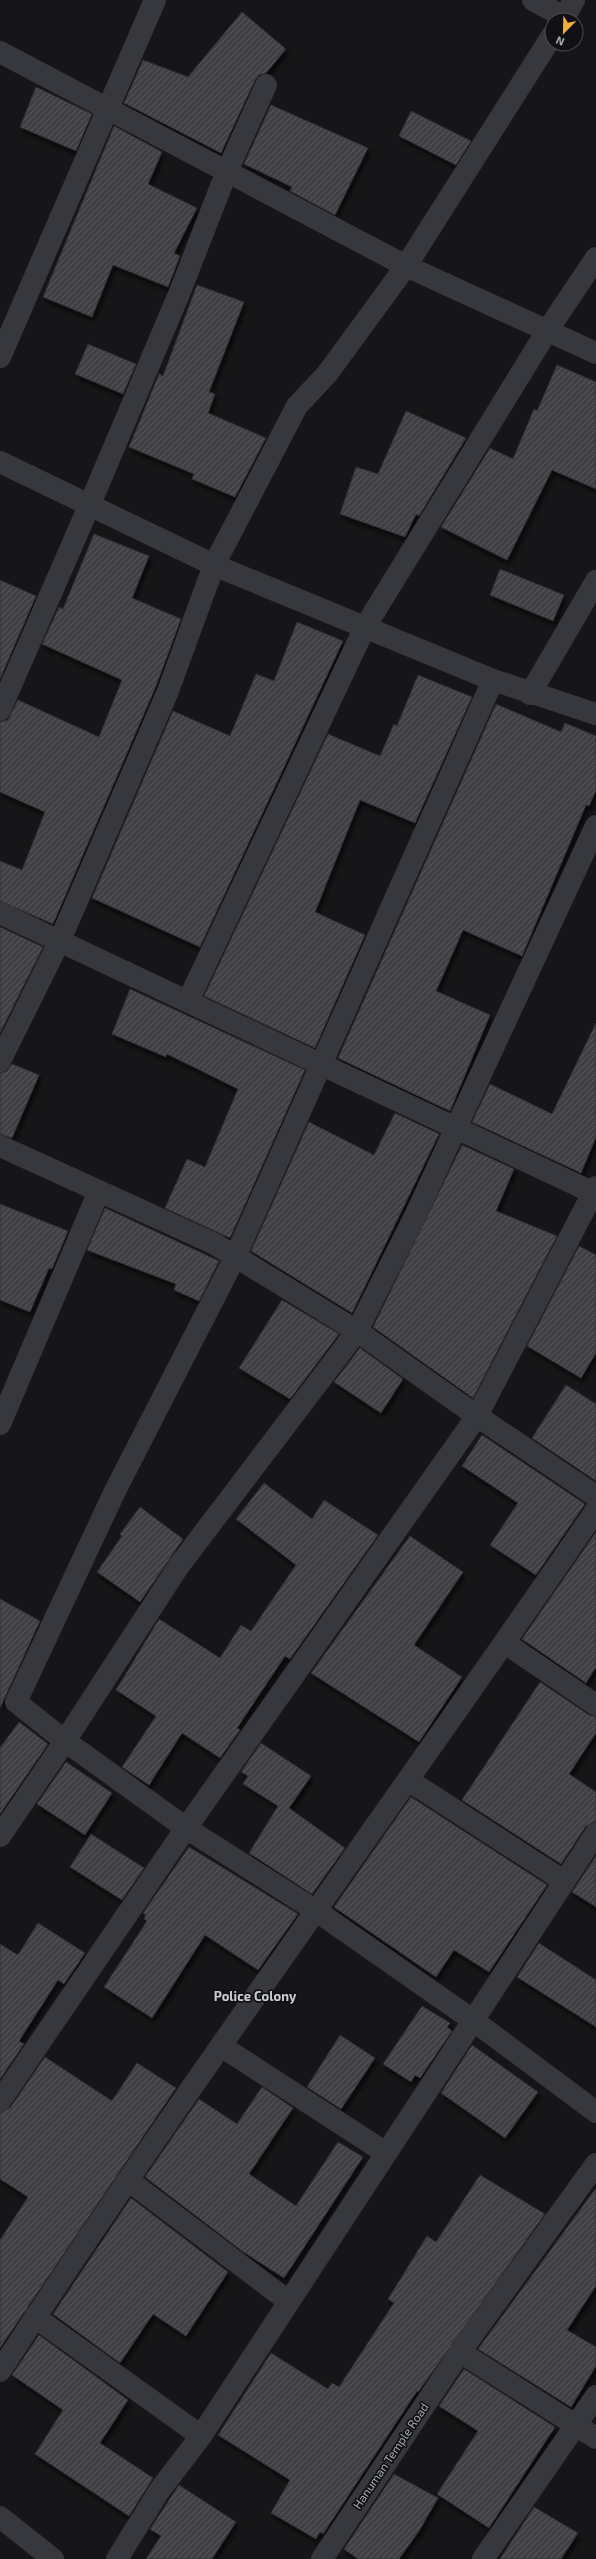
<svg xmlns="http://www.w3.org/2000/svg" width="596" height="2559" viewBox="0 0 596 2559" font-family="'Exo 2',sans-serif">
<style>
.building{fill:url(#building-hatch);stroke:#303034;filter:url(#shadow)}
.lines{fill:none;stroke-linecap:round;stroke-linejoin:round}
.minor{stroke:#37383d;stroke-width:22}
.labels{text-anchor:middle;stroke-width:3.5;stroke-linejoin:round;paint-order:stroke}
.street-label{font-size:12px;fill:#a8adb8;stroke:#111113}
.neighbourhood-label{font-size:13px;font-weight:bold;fill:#c9ccd4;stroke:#111113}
</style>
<defs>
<pattern id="building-hatch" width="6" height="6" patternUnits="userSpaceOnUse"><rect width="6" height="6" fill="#404145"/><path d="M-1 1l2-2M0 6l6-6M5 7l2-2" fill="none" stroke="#595a5e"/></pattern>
<filter id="shadow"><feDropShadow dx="2.5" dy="4.5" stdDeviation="2" flood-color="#0009"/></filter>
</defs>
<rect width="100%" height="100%" fill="#161618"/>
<g class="building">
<polygon points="242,12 286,49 266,73 259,75 255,80 221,153 124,103 143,60 188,77"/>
<polygon points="36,87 92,114 76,151 20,127"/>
<polygon points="271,105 368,148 335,215 290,191 292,187 244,164"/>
<polygon points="411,111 471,141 456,165 399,136"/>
<polygon points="114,126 162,152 148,184 197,208 174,253 180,256 168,287 113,265 92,317 43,297"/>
<polygon points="197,285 244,302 209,392 215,394 208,413 266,438 235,497 192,479 194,474 129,447 159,374 163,376"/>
<polygon points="88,344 136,364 123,394 75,374"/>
<polygon points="557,365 596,382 596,489 552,470 507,560 441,527 490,448 513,459 534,409 537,411"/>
<polygon points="406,411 466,438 419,516 416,514 405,537 340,514 356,467 378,474"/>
<polygon points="94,534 149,556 132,598 181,619 156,686 53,924 0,901 0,861 22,870 45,812 0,792 0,722 8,720 18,700 99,737 122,680 42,644 59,607 63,609"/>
<polygon points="500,569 564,595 553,621 490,595"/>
<polygon points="0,580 36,596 0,679"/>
<polygon points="297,622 343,641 200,947 92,898 173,711 230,736 256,674 274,681"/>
<polygon points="418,675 472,697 415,823 360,800 315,912 365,935 315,1048 204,996 328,734 380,756 394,724 397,726"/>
<polygon points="496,704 561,732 565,723 596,736 596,790 589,806 586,805 522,956 463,930 436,991 490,1015 450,1111 338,1058"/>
<polygon points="0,927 43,947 0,1033"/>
<polygon points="130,989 305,1070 230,1238 165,1208 187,1159 205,1167 238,1089 167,1054 166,1057 112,1034"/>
<polygon points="596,1023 596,1137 581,1173 472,1122 490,1084 552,1114"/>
<polygon points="12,1064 39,1075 12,1138 0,1134 0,1073 7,1071"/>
<polygon points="395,1113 439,1134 352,1313 251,1251 309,1122 374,1155"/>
<polygon points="462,1145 514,1169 496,1211 557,1236 473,1398 373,1327"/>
<polygon points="0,1204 68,1231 52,1269 49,1268 30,1312 0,1300"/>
<polygon points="105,1208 219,1261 199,1301 174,1290 176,1284 87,1250"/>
<polygon points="579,1246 596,1255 596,1353 581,1378 527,1346"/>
<polygon points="282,1300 339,1334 290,1399 239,1368"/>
<polygon points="360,1348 403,1379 381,1413 334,1382"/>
<polygon points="566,1385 596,1404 596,1481 532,1438"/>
<polygon points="482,1435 585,1504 536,1575 490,1545 518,1503 462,1466"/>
<polygon points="264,1483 312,1519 324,1500 378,1535 290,1659 285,1656 237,1728 240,1730 220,1758 182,1733 149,1785 122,1767 156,1716 116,1690 159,1619 220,1658 241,1625 251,1631 296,1565 236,1519"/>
<polygon points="140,1507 183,1539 140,1602 97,1572 122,1536 120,1534"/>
<polygon points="596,1532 596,1667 586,1683 522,1639"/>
<polygon points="410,1536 463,1572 414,1645 462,1677 419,1742 311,1673"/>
<polygon points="0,1599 40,1621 0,1708"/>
<polygon points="540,1682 589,1715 596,1717 596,1733 569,1774 596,1792 596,1821 586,1826 561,1864 462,1800"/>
<polygon points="19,1722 48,1744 0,1814 0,1748"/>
<polygon points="261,1743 311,1776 289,1808 345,1848 312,1894 249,1853 278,1806 243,1784 248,1776 241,1772"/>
<polygon points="66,1762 112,1793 85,1835 37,1804"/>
<polygon points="411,1797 547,1885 489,1972 454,1950 436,1977 334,1907"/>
<polygon points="91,1834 144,1868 122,1900 70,1867"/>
<polygon points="189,1847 298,1914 258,1970 205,1935 152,2018 104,1987 147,1921 144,1919 146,1915 143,1913"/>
<polygon points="596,1856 596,1907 572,1892"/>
<polygon points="38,1923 85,1953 64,1984 58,1980 19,2041 24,2044 0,2079 0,1944 18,1955"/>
<polygon points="539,1943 596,1980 596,2027 517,1977"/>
<polygon points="422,2006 450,2023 447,2027 452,2031 420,2078 415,2075 411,2082 383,2064"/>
<polygon points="340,2035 375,2058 341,2109 307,2087"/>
<polygon points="472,2045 538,2092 505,2138 441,2093"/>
<polygon points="45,2057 112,2101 137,2063 176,2088 0,2348 0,2240 28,2197 0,2179 0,2113 10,2108"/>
<polygon points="262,2087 293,2108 249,2174 296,2206 338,2142 363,2157 284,2278 242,2251 145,2177 199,2099 237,2124"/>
<polygon points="480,2175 545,2214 418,2392 417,2391 323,2534 320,2532 316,2539 271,2513 290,2480 218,2435 271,2353 328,2389 332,2383 339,2387 394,2303 388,2299 427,2236 436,2242"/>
<polygon points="596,2188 596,2286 567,2330 596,2347 596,2366 571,2407 478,2349"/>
<polygon points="131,2198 228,2272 186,2336 153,2314 120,2363 53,2314"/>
<polygon points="39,2335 128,2400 100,2443 153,2478 129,2516 35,2454 63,2410 12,2375"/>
<polygon points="464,2369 555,2427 489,2528 437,2494 478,2431 439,2406"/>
<polygon points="394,2474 438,2498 419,2531 399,2559 358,2559 344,2549"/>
<polygon points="179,2485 236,2522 212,2559 146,2559 161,2536 150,2529"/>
<polygon points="534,2507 578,2533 561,2559 500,2559"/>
</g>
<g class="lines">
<g class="minor">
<polyline points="533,0 564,17"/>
<polyline points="563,20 574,0"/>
<polyline points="0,52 406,266 596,353"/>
<polyline points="0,357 155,0"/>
<polyline points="0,462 214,565 493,680 596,714"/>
<polyline points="493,680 235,1257 115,1491 16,1702 65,1741 186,1828 315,1910 474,2021 596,2112"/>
<polyline points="530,694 596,581"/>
<polyline points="0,710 90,504 179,294 227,171 266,85"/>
<polyline points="0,913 596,1194"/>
<polyline points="188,1001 365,627 547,331 596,258"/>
<polyline points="0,1061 60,940 168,691 214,565 297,406 327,374 406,266 552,36"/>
<polyline points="0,1146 215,1244 357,1331 477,1416 596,1496"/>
<polyline points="0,1424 99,1191"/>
<polyline points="505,1643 596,1705"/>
<polyline points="408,1780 564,1881"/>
<polyline points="0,1836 65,1741 178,1567 357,1331 415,1216 596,826"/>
<polyline points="221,2046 386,2153"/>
<polyline points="0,2101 186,1828 477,1416 596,1187"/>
<polyline points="128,2180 288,2301"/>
<polyline points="35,2317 201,2436"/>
<polyline points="460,2352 596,2438"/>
<path d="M0,2371C191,2079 399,1798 596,1510"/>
<polyline points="0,2517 53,2559"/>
<polyline points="117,2559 159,2491 201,2436 596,1833"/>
<polyline points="322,2559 460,2352 596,2164"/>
<polyline points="483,2559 596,2396"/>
</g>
</g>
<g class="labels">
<g class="street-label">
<text transform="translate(391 2456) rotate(-56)" y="4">Hanuman Temple Road</text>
</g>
<g class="neighbourhood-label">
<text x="255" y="2001">Police Colony</text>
</g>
</g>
<g transform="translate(564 32) rotate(203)"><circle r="19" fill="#111113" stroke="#4d4f55"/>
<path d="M0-3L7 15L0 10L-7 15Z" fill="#f2b134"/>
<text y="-6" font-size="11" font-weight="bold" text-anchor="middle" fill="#a8adb8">N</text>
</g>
</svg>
